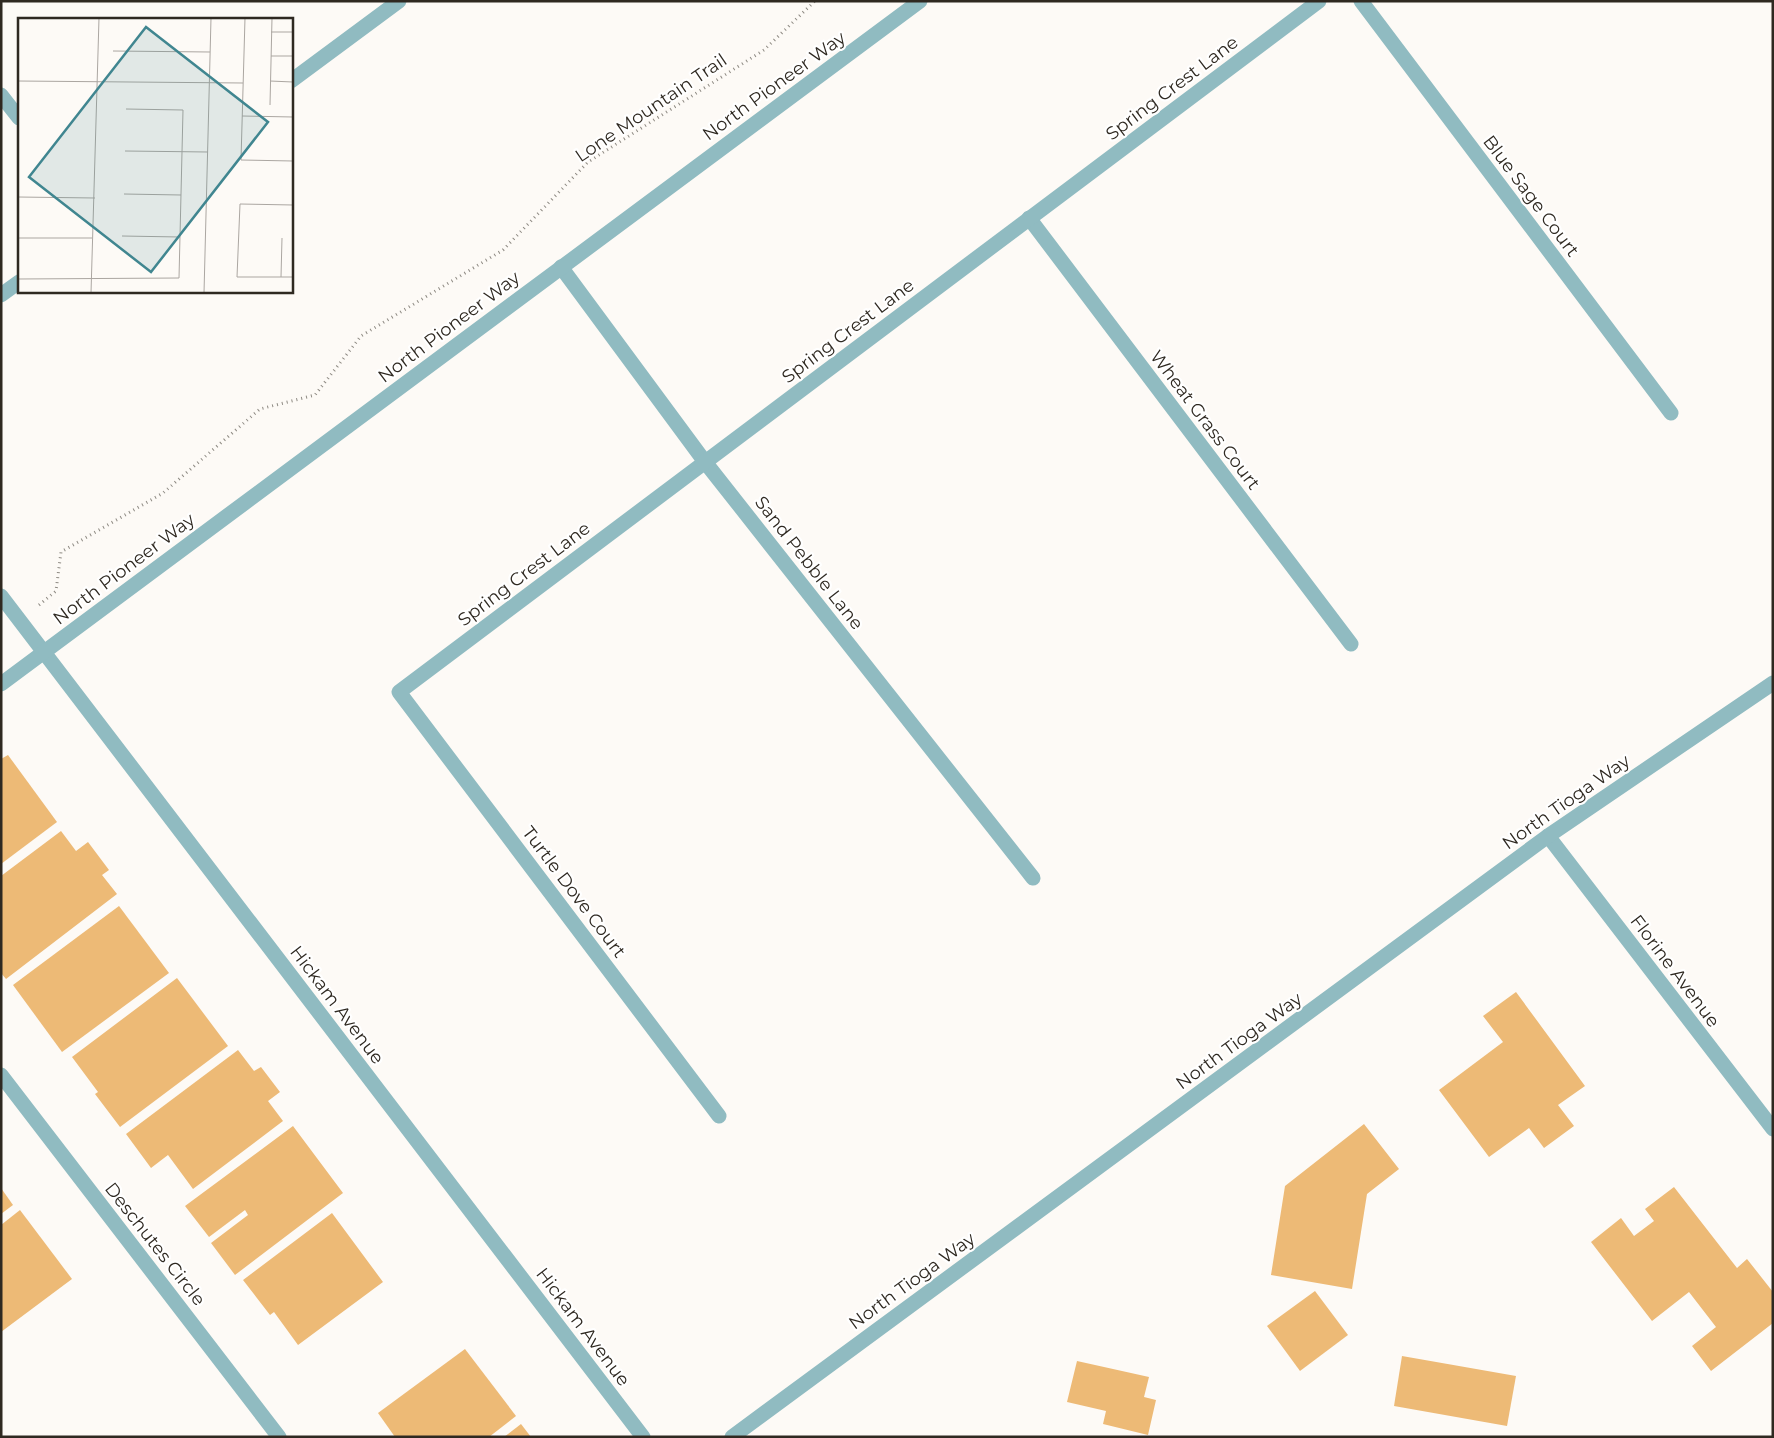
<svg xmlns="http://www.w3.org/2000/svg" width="1774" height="1438" viewBox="0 0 1774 1438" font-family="Montserrat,sans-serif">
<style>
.building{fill:#edba76}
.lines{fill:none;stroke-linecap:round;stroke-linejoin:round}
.path{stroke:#8e8a83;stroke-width:3;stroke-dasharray:1 4;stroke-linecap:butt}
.minor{stroke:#90bbc1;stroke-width:15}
.labels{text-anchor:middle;stroke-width:4.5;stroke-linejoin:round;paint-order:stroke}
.street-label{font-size:18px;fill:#2f2921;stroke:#fff}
.inset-road{fill:none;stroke:#aba6a1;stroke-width:1}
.view{fill:#408690;fill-opacity:0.15;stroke:#408690;stroke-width:2.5}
.inset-edge{fill:none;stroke:#2f2921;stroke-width:2.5}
</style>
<rect width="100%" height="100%" fill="#fdfaf6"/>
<g class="building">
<polygon points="8,755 57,822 1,864 1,759"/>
<polygon points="61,831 76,851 88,842 109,870 102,875 117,894 6,979 1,973 1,876"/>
<polygon points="119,906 169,973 62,1052 13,985"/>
<polygon points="177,978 228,1046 120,1127 95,1094 98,1092 72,1057"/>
<polygon points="1516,992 1585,1086 1558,1105 1574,1126 1544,1148 1529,1128 1489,1157 1439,1090 1503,1042 1483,1016"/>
<polygon points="238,1050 254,1071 261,1067 280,1092 268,1101 283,1121 193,1189 168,1155 151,1168 126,1134"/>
<polygon points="1364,1124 1399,1169 1367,1194 1352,1289 1271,1275 1285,1186"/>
<polygon points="293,1126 343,1193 235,1275 211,1243 248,1215 245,1210 209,1237 185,1206"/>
<polygon points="1674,1187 1737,1268 1747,1259 1773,1292 1773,1323 1711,1371 1692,1346 1716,1327 1689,1292 1652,1321 1591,1242 1621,1218 1634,1236 1654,1221 1645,1209"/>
<polygon points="1,1188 13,1205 1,1214"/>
<polygon points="20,1210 72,1279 1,1332 1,1225"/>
<polygon points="332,1213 383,1282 298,1345 274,1312 270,1315 243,1280"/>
<polygon points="1315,1291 1348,1335 1300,1371 1267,1326"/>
<polygon points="465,1349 516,1416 489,1437 395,1437 378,1413"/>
<polygon points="1402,1356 1516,1376 1507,1426 1394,1406"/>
<polygon points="1077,1361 1149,1377 1144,1397 1156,1400 1148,1435 1103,1424 1106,1411 1067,1402"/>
<polygon points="521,1424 531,1437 504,1437"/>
</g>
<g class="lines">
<polyline class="path" points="39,605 56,591 61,552 163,493 260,409 315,395 361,336 503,250 588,162 764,50 815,1"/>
<g class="minor">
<polyline points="1361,1 1671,413"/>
<polyline points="291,81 399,1"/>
<polyline points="1,95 19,118"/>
<polyline points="1029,218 1351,644"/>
<polyline points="561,267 705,462 1033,878"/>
<polyline points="1,295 19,282"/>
<polyline points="1,596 643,1437"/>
<polyline points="1,684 920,1"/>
<polyline points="1548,836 1773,1129"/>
<polyline points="1,1075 279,1437"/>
<polyline points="719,1116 399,692 1319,1"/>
<polyline points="732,1437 1548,836 1773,683"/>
</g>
</g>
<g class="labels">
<g class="street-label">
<text transform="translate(774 86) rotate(-36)" y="6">North Pioneer Way</text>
<text transform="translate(1172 88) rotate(-37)" y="6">Spring Crest Lane</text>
<text transform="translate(651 108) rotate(-34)" y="6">Lone Mountain Trail</text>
<text transform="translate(1531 196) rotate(53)" y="6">Blue Sage Court</text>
<text transform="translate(449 327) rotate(-37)" y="6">North Pioneer Way</text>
<text transform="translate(848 331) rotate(-37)" y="6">Spring Crest Lane</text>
<text transform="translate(1205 420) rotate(53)" y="6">Wheat Grass Court</text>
<text transform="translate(809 563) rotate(52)" y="6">Sand Pebble Lane</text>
<text transform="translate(124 569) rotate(-37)" y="6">North Pioneer Way</text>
<text transform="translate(524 574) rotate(-37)" y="6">Spring Crest Lane</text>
<text transform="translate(1566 802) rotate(-35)" y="6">North Tioga Way</text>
<text transform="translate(574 892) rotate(53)" y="6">Turtle Dove Court</text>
<text transform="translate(1675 971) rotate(53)" y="6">Florine Avenue</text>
<text transform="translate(337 1005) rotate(53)" y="6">Hickam Avenue</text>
<text transform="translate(1239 1041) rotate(-36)" y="6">North Tioga Way</text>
<text transform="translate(155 1244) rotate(52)" y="6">Deschutes Circle</text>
<text transform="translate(912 1281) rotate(-36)" y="6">North Tioga Way</text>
<text transform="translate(583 1327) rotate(53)" y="6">Hickam Avenue</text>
</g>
</g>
<g transform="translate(18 18)">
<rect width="275" height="275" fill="#fdfaf6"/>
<path class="inset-road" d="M227,0L223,142L275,143M253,14H275M95,33L192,34M253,38H275M0,63L225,65M252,63L275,64M252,87L254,0M224,98L275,99M107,133L190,134M106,176L163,177M0,179L77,180M275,187L222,186L219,259H275M104,218L162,219M0,220H74M263,259L264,220M0,261L161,260L165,92L108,91M73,275L81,0M186,275L193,0"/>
<path class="view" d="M128,9L250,104L133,254L11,159Z"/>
<rect width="275" height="275" class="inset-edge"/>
</g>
<rect width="1774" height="1438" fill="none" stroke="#2f2921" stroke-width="5"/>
</svg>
